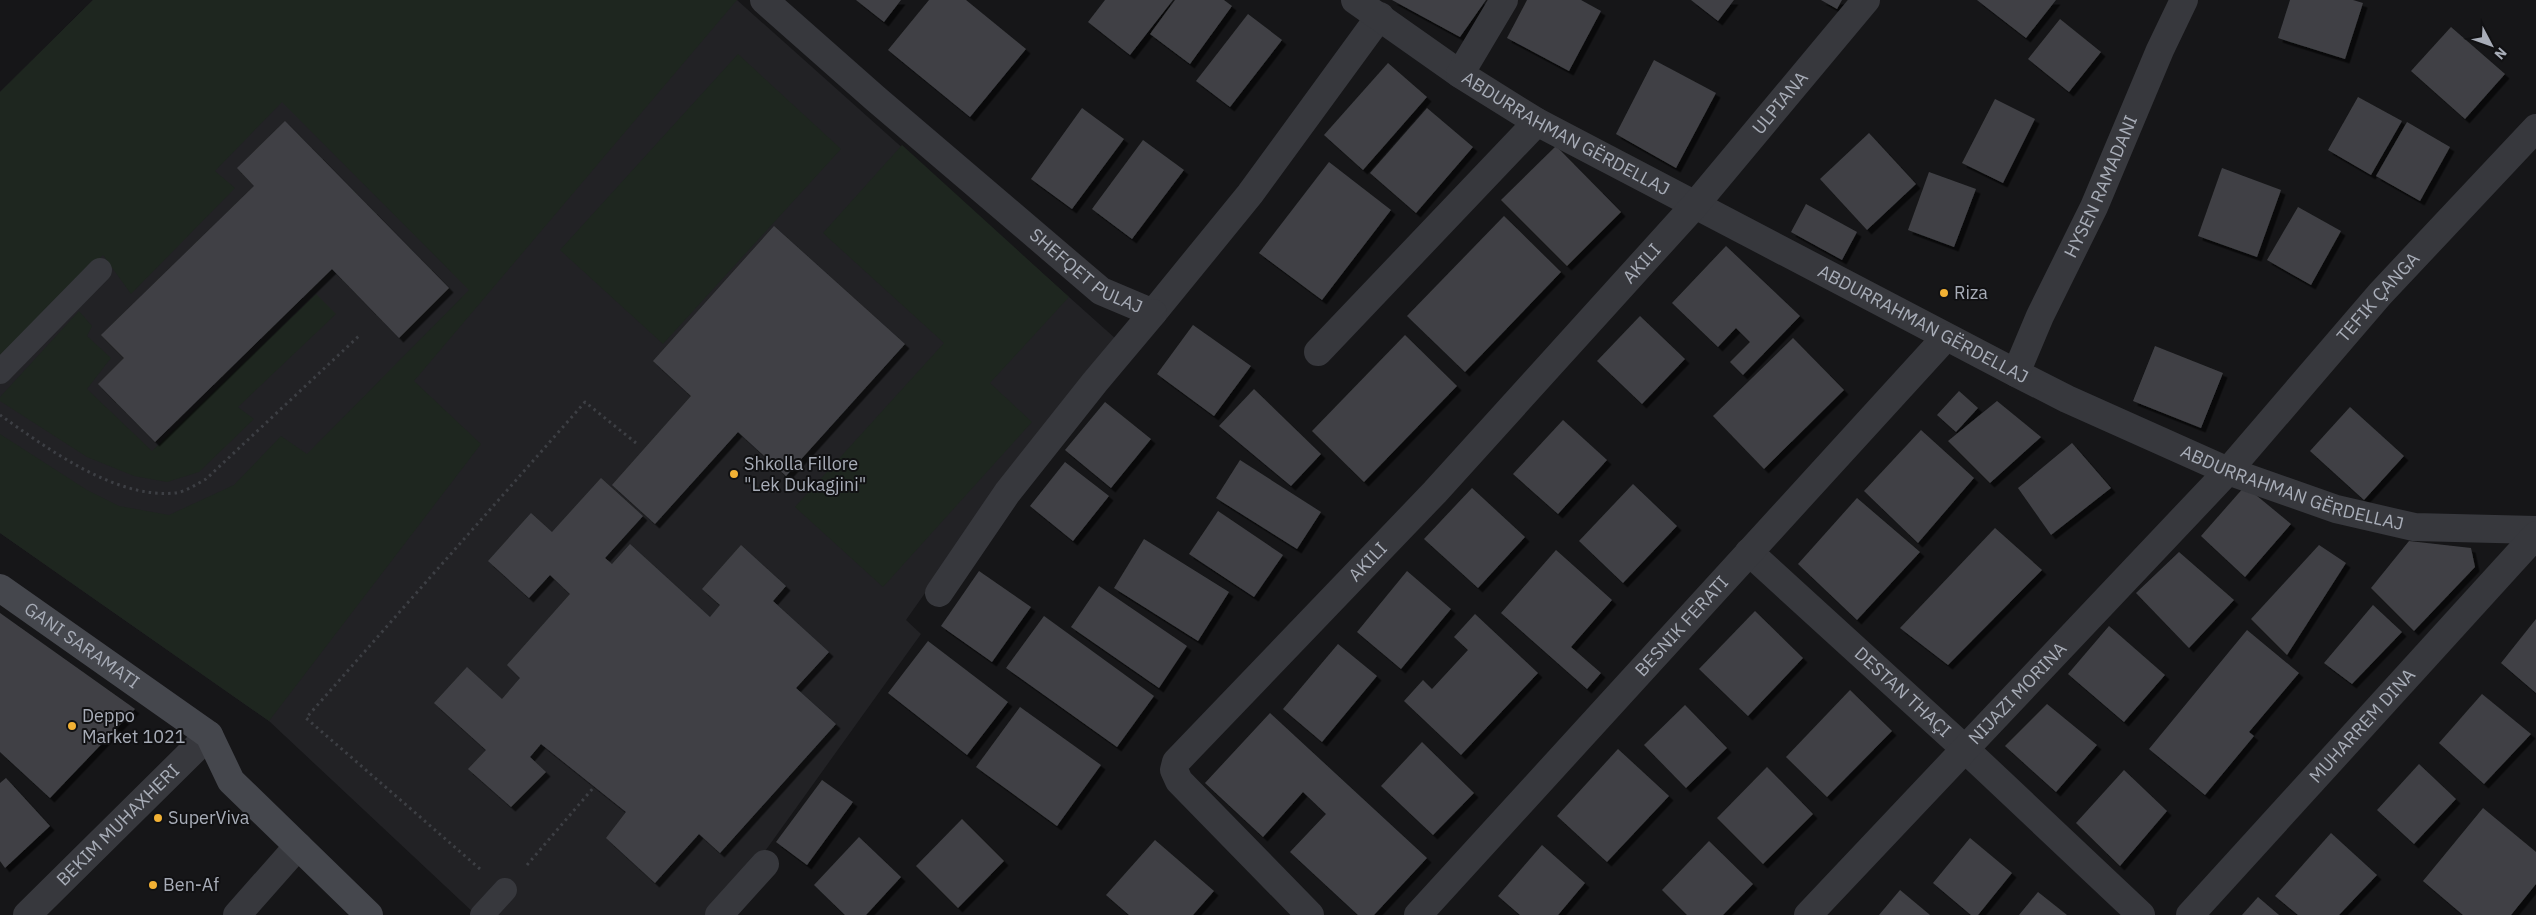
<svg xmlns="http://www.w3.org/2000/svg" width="2536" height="915" viewBox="0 0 2536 915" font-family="'IBM Plex Sans',sans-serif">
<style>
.built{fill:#222225}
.green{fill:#1e261f}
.building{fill:#404145;filter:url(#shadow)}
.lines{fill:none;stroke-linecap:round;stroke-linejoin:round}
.path{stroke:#3d3f44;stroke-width:3;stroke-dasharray:2.5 4;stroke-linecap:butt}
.lane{stroke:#37383d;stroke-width:24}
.street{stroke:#37383d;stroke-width:28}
.secondary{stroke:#45474d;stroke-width:28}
.poi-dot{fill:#f2b134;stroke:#111113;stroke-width:2}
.labels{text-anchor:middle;stroke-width:4;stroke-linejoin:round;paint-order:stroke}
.street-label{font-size:18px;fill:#a8adb8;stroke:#111113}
.poi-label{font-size:18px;fill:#a8adb8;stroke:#111113;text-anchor:start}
</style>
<defs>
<filter id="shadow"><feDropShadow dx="4.5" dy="4.5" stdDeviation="0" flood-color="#0009"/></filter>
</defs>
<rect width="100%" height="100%" fill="#161618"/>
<polygon class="built" points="93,0 737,0 1116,339 988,504 906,620 921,634 763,854 708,915 476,915 269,721 0,533 0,92"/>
<g class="green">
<polygon points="93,0 737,0 414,381 481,444 269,721 0,533 0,434 87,490 119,506 169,515 234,485 281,436 307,454 469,290 282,102 215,171 235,188 131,294 103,255 0,355 0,92"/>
<polygon points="738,54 841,149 663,344 560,250"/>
<polygon points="902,145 1069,297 990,383 1032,422 883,587 795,507 944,343 823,233"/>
<polygon points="316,294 336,314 238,407 254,419 199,472 167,482 134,476 87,457 0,401 0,397 79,311 92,326 87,336 111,358 87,389 152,451"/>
</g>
<g class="building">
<polygon points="856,0 901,0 884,22"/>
<polygon points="929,0 966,0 1026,49 970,117 888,50"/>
<polygon points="1105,0 1173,0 1130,55 1088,22"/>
<polygon points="1175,0 1224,0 1232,6 1190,64 1150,34"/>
<polygon points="1392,0 1486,0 1460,37"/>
<polygon points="1527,0 1581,0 1601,11 1569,71 1507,38"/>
<polygon points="1691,0 1734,0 1718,21"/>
<polygon points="1821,0 1842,0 1837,9"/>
<polygon points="1977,0 2056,0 2026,38"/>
<polygon points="2290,0 2353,0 2363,3 2345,59 2278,38"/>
<polygon points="1248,14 1282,40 1230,107 1196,81"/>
<polygon points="2060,19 2101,52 2069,92 2028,59"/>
<polygon points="2451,27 2505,74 2465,119 2411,71"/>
<polygon points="1654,60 1716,93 1676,168 1616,134"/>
<polygon points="1388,63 1427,97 1363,170 1324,135"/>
<polygon points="2358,97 2402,121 2371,175 2328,150"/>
<polygon points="1995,99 2035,119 2003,183 1962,163"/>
<polygon points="1082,108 1124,139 1072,209 1031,179"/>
<polygon points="1427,108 1473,147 1416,213 1370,173"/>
<polygon points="285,121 449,288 399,338 332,269 155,442 98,384 124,358 101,335 254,186 237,168"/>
<polygon points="2407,122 2450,147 2420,201 2376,176"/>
<polygon points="1869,133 1916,184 1867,230 1820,179"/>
<polygon points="1143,140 1184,170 1132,239 1092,209"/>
<polygon points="1556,146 1621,212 1567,266 1501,200"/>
<polygon points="1329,162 1391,210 1322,300 1259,253"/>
<polygon points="2222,168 2281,190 2257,257 2198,236"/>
<polygon points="1929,172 1976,189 1954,247 1908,230"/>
<polygon points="1806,204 1857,232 1842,260 1791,232"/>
<polygon points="2298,207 2341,231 2311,285 2267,260"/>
<polygon points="1504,216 1561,272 1465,372 1407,316"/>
<polygon points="774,226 905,344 786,476 738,432 655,524 612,485 691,396 653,361"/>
<polygon points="1726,246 1800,316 1743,375 1730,362 1750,342 1736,328 1718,347 1672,303"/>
<polygon points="1640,316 1685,359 1642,404 1597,361"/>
<polygon points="1193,325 1251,366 1214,416 1157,374"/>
<polygon points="1405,335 1457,386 1364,482 1312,431"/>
<polygon points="1793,338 1844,390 1764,469 1713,416"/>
<polygon points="2155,346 2223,373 2201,428 2133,401"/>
<polygon points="1254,389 1321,454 1291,486 1219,426"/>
<polygon points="1959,391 1978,408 1956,432 1937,415"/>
<polygon points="1997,401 2041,437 1990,483 1948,441"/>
<polygon points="1105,402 1151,439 1111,488 1065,450"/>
<polygon points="2350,407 2404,456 2364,500 2310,451"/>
<polygon points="1563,420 1607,460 1558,514 1513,474"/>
<polygon points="1921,430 1974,478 1918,543 1864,491"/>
<polygon points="2072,443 2111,488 2051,535 2018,488"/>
<polygon points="1240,460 1321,512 1297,549 1216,498"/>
<polygon points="1065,462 1109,496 1073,541 1030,506"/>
<polygon points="601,478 643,516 605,558 612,564 630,544 710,617 720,605 702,589 741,545 786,586 773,601 829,652 796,688 836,724 720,853 699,834 655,883 606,838 626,812 541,744 530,757 546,772 511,807 468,769 486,750 434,703 467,667 502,699 520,678 507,665 570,594 550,575 529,598 488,561 531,513 552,532"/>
<polygon points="1633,484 1677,526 1623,583 1579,541"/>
<polygon points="2245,486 2291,524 2245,577 2201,536"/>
<polygon points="1472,488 1525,537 1478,588 1424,539"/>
<polygon points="1857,498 1920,552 1857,620 1798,564"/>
<polygon points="1218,511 1283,555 1254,597 1189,554"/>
<polygon points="1995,528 2042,570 1948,665 1900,628"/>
<polygon points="1144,539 1229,592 1198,641 1114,588"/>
<polygon points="2409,541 2471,548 2475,567 2414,631 2371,588"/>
<polygon points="2319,545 2346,563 2287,655 2251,619"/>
<polygon points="1556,550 1612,600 1571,647 1601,673 1587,689 1501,613"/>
<polygon points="2179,552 2234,600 2189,648 2136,593"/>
<polygon points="979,571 1031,607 992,662 941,626"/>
<polygon points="1407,571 1451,609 1401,669 1357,632"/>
<polygon points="1099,586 1187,646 1159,688 1071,627"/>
<polygon points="2373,605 2402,632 2352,684 2324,663"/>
<polygon points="1755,611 1803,658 1748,716 1699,669"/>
<polygon points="0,613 135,709 50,798 0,752"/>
<polygon points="1475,614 1538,673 1461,755 1404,701 1423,680 1432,689 1468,650 1454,637"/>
<polygon points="1044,616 1154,696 1117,747 1006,668"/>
<polygon points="2536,619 2536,693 2501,663"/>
<polygon points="2109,626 2165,675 2124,722 2068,674"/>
<polygon points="2247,630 2299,673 2249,732 2254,736 2205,795 2149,749"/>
<polygon points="928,641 1008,702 967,755 888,693"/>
<polygon points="1338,644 1377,676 1322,742 1283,709"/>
<polygon points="1850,690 1892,731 1827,797 1786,757"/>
<polygon points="2482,694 2531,734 2484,784 2439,743"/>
<polygon points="2047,704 2097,745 2056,792 2005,746"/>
<polygon points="1685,705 1727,748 1686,788 1644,745"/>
<polygon points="1020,707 1101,765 1057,826 976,767"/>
<polygon points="1270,713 1427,858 1374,915 1358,915 1290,852 1326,814 1303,792 1263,837 1205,783"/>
<polygon points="1422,742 1474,793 1433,835 1381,786"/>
<polygon points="1618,749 1669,796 1607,862 1557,816"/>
<polygon points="2419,764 2456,799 2414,844 2377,810"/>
<polygon points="1767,767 1813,814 1763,864 1717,818"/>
<polygon points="2124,770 2167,811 2120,866 2076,823"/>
<polygon points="6,778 50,826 5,868 0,861 0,783"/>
<polygon points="822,780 853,802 807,865 776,842"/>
<polygon points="2483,808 2536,852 2536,884 2511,915 2463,915 2423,881"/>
<polygon points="962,819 1004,861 958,908 916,866"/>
<polygon points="2331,833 2377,875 2339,915 2298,915 2275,896"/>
<polygon points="859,837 901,877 866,915 845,915 814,885"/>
<polygon points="1970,838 2012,873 1978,915 1971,915 1933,883"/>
<polygon points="1155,840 1214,891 1193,915 1129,915 1106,895"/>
<polygon points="1709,841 1753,884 1723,915 1687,915 1662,890"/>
<polygon points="1542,845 1585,883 1558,915 1520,915 1498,896"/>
<polygon points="1900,890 1930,915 1879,915"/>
<polygon points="2038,892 2067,915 2019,915"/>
<polygon points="2258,897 2279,915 2242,915"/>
</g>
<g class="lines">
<g class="path">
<path d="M0,415C47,448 115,499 175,493C185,492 197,484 206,479L361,334"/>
<polyline points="527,865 594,787"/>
<polyline points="480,869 306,718 585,402 636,443"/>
</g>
<g class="lane">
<polyline points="0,372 100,270"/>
<polyline points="482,915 505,890"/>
</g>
<g class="street">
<path id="s1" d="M764,0L876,99L1101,291L1153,313L1250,194L1380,16"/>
<path id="s2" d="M1355,0L1460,74L1537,122L2016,373L2067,399L2228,471L2336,509L2414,527L2536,530"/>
<polyline points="1460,74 1504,0"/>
<polyline points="1318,352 1537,122"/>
<path id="s3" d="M2016,373L2040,316L2094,207L2160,50L2184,0"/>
<path id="s4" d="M1749,552L1965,749L2141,915"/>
<polyline points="939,593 1007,493 1095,382 1153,313"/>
<path id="s5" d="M27,915L209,735"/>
<polyline points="237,915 298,846"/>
<polyline points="719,915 765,864"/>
<path id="s6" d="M1310,915L1179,781L1174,770L1176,762L1435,492L1695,205L1866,0"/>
<path id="s7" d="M1418,915L1946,337"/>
<path id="s8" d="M1808,915L2228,471L2380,294L2536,128"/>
<path id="s9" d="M2190,915L2536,535"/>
</g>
<path class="secondary" id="s10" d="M0,588L209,735L231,781L369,915"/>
</g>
<g class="poi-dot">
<circle cx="1944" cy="293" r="5"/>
<circle cx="734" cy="474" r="5"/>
<circle cx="72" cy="726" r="5"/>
<circle cx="158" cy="818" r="5"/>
<circle cx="153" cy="885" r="5"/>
</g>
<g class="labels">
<g class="street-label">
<text dy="6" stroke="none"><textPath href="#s6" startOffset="1102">ULPIANA</textPath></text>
<text dy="6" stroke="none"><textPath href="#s2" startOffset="250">ABDURRAHMAN GËRDELLAJ</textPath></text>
<text dy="6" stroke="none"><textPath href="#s3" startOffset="205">HYSEN RAMADANI</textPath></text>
<text dy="6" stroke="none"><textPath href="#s6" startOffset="890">AKILI</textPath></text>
<text dy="6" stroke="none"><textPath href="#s1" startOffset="422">SHEFQET PULAJ</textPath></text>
<text dy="6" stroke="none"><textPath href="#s8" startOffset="841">TEFIK ÇANGA</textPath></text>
<text dy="6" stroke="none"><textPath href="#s2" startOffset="655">ABDURRAHMAN GËRDELLAJ</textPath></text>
<text dy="6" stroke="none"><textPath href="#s2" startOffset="1060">ABDURRAHMAN GËRDELLAJ</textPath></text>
<text dy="6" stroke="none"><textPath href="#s6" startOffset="485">AKILI</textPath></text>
<text dy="6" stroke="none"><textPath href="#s7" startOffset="391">BESNIK FERATI</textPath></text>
<text dy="6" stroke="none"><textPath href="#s10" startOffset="100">GANI SARAMATI</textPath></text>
<text dy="6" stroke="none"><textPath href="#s4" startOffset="208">DESTAN THAÇI</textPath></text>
<text dy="6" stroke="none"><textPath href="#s8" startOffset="305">NIJAZI MORINA</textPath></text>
<text dy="6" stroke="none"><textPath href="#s9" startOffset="256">MUHARREM DINA</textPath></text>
<text dy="6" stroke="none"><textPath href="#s5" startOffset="128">BEKIM MUHAXHERI</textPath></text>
</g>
<g class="poi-label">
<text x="1954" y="299">Riza</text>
<text x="744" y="470">Shkolla Fillore<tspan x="744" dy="21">"Lek Dukagjini"</tspan></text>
<text x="82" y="722">Deppo<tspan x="82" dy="21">Market 1021</tspan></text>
<text x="168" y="824">SuperViva</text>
<text x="163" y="891">Ben-Af</text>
</g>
</g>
<g transform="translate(2491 45) rotate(131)" stroke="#111113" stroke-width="4" paint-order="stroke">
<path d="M0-4L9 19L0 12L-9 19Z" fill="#a8adb8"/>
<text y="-8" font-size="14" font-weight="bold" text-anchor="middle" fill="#a8adb8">N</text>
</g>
</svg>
